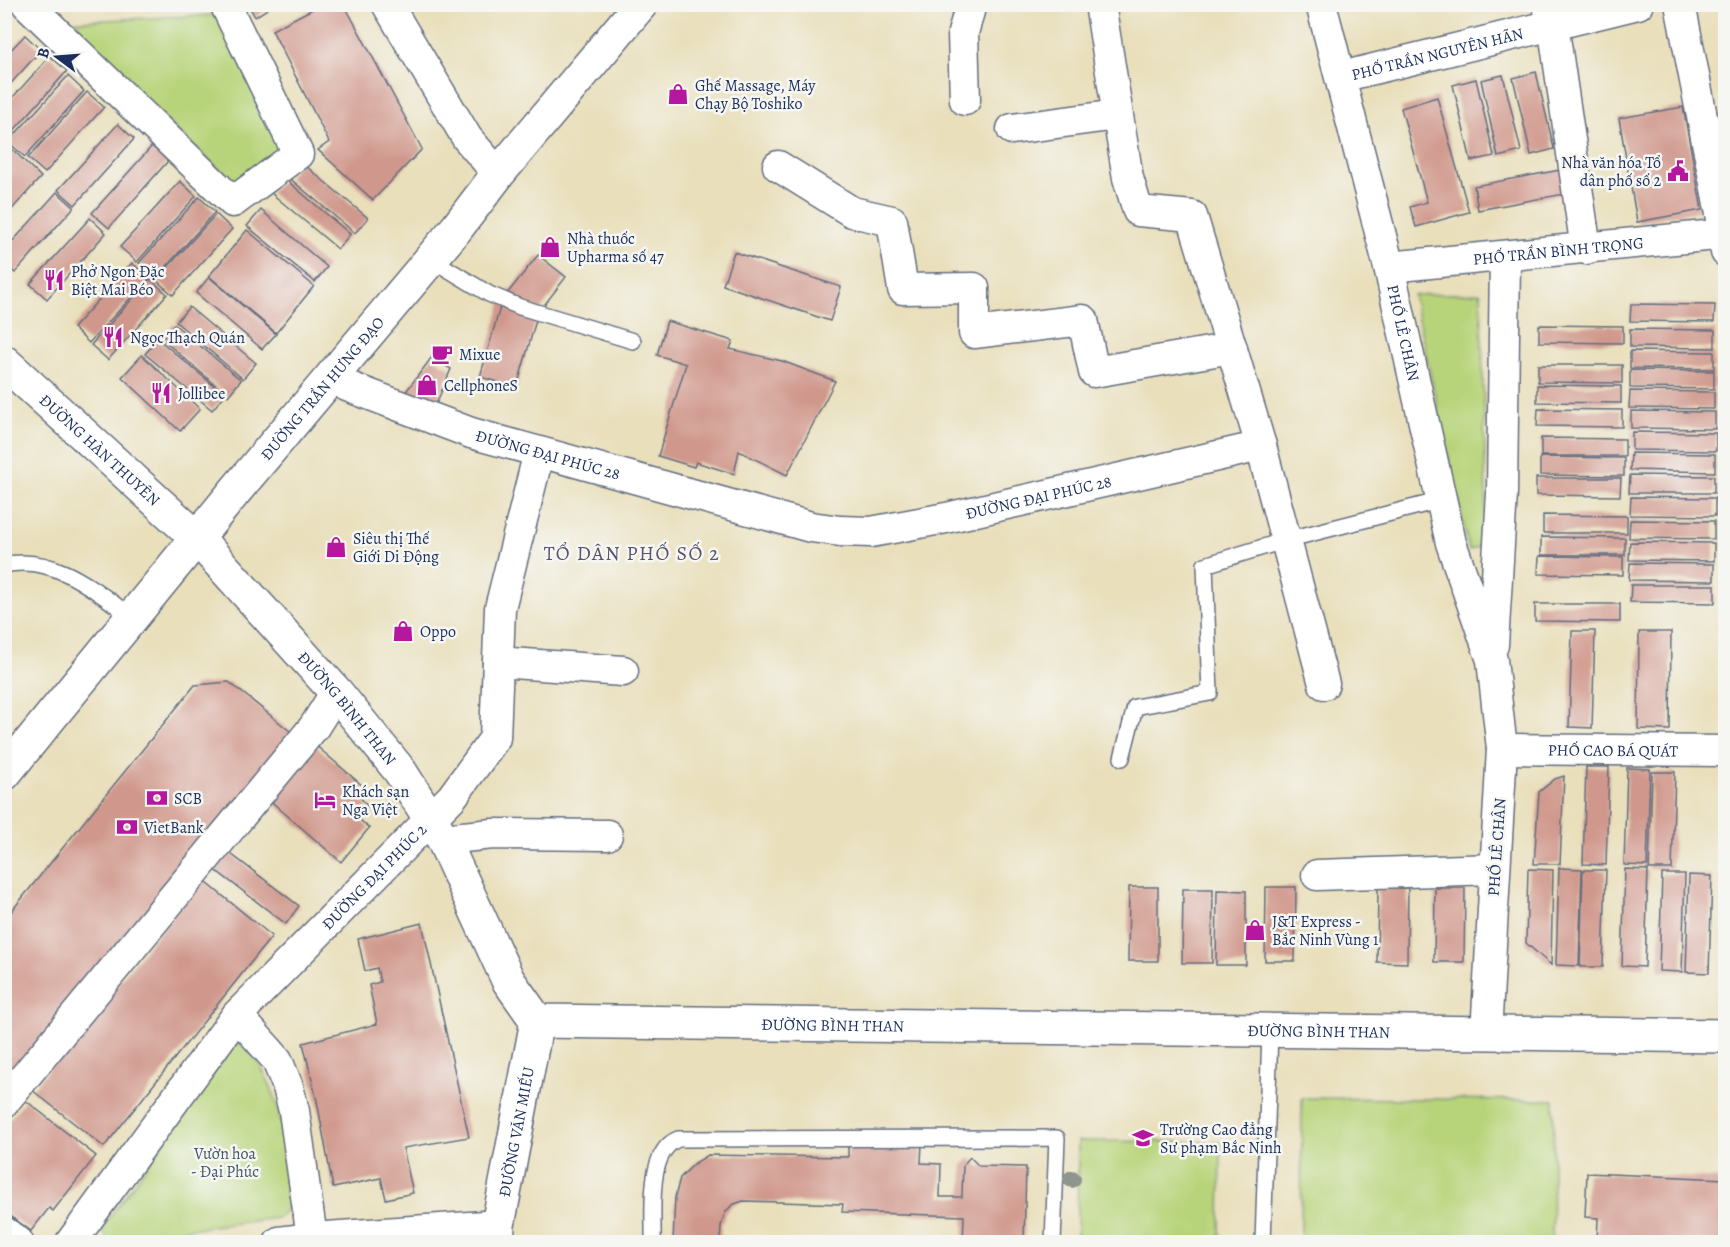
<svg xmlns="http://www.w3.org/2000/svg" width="1730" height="1247" viewBox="0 0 1730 1247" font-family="Alegreya,serif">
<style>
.green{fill:#b8d47a;stroke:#6a826c;stroke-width:1.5}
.building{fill:#d0988c}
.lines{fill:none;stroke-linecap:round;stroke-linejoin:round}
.service-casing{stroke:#636d7f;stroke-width:18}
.minor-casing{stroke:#636d7f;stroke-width:33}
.tertiary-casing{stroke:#636d7f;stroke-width:36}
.primary-casing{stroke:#636d7f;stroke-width:36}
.service{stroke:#fff;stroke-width:15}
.minor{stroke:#fff;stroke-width:30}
.tertiary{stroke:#fff;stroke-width:33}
.primary{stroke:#fff;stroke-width:33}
.tree{fill:#8d958c}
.labels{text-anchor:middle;stroke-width:5;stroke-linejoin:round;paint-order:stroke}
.street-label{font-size:16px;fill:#1b2f5e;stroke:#f6f6f2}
.poi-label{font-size:16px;fill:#1b2f5e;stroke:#f6f6f2;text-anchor:start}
.park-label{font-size:16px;fill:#425865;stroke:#f6f6f2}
.quarter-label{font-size:20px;letter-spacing:1.5px;fill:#5a546e;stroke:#f6f6f2}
</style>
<rect width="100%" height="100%" fill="#f6f6f2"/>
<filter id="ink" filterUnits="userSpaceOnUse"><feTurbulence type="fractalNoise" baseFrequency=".0167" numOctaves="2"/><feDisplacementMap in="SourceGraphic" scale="12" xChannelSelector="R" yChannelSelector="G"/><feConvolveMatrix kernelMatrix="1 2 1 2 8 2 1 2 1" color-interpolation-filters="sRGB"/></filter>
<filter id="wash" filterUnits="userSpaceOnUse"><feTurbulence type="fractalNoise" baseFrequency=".008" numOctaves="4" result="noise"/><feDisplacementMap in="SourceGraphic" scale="24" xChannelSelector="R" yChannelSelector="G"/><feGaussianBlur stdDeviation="1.35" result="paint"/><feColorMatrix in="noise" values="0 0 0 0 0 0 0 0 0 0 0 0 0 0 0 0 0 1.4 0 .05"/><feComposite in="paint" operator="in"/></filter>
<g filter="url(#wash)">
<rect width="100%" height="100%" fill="#e9dfbb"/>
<g class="green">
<polygon points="218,15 284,151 236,185 59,22"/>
<polygon points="1481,293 1487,544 1469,550 1413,295"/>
<path d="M240,1043L245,1044C283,1090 285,1141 293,1198L289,1208L277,1218L107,1239L104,1233V1225L233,1046Z"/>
<polygon points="1302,1098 1554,1100 1552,1242 1301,1242"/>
<polygon points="1078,1141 1221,1142 1220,1242 1077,1242"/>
</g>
<g id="blocks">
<g class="building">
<polygon points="248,4 275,4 255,17"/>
<polygon points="322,4 344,4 422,149 373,200 318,150 329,142 272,30"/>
<polygon points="25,35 41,50 4,91 4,57"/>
<polygon points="50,56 67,71 8,137 4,134 4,107"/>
<polygon points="1536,72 1554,149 1531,155 1513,78"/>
<polygon points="1503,75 1521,151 1498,157 1481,80"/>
<polygon points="68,76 84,91 25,157 8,142"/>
<polygon points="1476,79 1494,156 1471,161 1453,85"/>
<polygon points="87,92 104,107 45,173 28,158"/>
<polygon points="1437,97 1469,212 1416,227 1410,207 1427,202 1401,108"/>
<polygon points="1683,107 1702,210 1637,222 1619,118"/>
<polygon points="118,124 134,139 75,205 58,190"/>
<polygon points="9,146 41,177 4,218 4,151"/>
<polygon points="152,146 168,161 109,228 92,213"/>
<polygon points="301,162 368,218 355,233 288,177"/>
<polygon points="1566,169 1570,193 1478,210 1474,186"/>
<polygon points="284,178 350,234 338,249 271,193"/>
<polygon points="180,181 196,196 137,262 120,247"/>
<polygon points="57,192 74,207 15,273 4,264 4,251"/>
<polygon points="199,197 215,212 156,278 139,263"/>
<polygon points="261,210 327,267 315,282 247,226"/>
<polygon points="216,214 232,229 173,295 156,280"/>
<polygon points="90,218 106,233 47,299 30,284"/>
<polygon points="247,230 314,286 276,333 209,276"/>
<polygon points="734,252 841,287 830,321 723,285"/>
<polygon points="538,255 566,277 538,313 517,387 480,377 502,300"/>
<polygon points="132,263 149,278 89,343 73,328"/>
<polygon points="209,277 276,334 262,349 196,293"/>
<polygon points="150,279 167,294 108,360 91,345"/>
<polygon points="1631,304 1715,305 1714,322 1630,321"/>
<polygon points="189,307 256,363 243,379 176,322"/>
<polygon points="667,321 733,341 730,349 782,361 835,381 787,475 739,451 734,474 696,462 694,467 658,456 686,364 657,355"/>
<polygon points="174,324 241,380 228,396 162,339"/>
<polygon points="1539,325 1623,326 1623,343 1539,342"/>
<polygon points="1630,329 1715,330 1715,348 1630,347"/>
<polygon points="158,339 225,395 212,410 145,354"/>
<polygon points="1630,351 1714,352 1714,369 1630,368"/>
<polygon points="142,355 200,409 180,431 122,377"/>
<polygon points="432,357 451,369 434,409 398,402"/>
<polygon points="1538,365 1622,365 1622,383 1538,382"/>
<polygon points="1630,370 1714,371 1714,389 1630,388"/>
<polygon points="1537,385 1621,386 1621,403 1537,402"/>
<polygon points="1630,391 1714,392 1714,409 1629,408"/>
<polygon points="1538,409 1622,410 1622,427 1537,426"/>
<polygon points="1631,411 1715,412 1715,429 1631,428"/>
<polygon points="1632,432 1716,433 1716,451 1632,450"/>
<polygon points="1541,438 1625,439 1625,456 1541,456"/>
<polygon points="1631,453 1715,454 1715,472 1630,470"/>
<polygon points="1540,457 1624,458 1624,476 1540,475"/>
<polygon points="1630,475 1714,476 1714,493 1629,493"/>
<polygon points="1536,478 1621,478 1620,496 1536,495"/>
<polygon points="1631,497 1715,498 1715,516 1630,515"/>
<polygon points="1543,515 1627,516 1627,533 1543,533"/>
<polygon points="1630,520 1714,521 1714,539 1629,538"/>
<polygon points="1541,537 1625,538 1625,555 1541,555"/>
<polygon points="1630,542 1714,543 1714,561 1629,560"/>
<polygon points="1539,556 1623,557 1623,575 1538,574"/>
<polygon points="1630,563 1714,564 1714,581 1629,580"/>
<polygon points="1631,585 1715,585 1715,603 1630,602"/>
<polygon points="1535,604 1620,604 1620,622 1535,621"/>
<polygon points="1572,631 1595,631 1592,728 1569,727"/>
<polygon points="1639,632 1671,632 1670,730 1638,729"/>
<polygon points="229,682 295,735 5,1085 5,919 195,685"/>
<polygon points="313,743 364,787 358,794 367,806 359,819 369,828 341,862 267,798"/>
<polygon points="1586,767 1609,767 1606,865 1583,864"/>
<polygon points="1627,768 1650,769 1647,866 1624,865"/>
<polygon points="1652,772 1675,772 1672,869 1649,869"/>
<polygon points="1564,776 1560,864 1534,864 1539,792 1555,779"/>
<polygon points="227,851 299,906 286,924 214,869"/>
<polygon points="1559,868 1582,869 1579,966 1556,965"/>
<polygon points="1528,869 1553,870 1551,965 1526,943"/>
<polygon points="1625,869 1648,870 1645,967 1622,966"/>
<polygon points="1583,870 1606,870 1603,967 1580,967"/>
<polygon points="1662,874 1685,874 1682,972 1659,971"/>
<polygon points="1689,875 1712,876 1709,973 1686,972"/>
<polygon points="202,879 272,936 104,1147 32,1090"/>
<polygon points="1129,887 1158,887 1158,961 1128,961"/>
<polygon points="1266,887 1296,887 1295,961 1265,961"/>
<polygon points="1378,888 1408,888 1407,963 1377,962"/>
<polygon points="1435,888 1465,888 1464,962 1434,962"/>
<polygon points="1183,889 1213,889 1212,963 1182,963"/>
<polygon points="1217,890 1246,891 1246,965 1216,965"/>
<polygon points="422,923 469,1137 403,1148 413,1193 386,1199 381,1178 333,1188 317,1101 303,1043 377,1024 369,985 380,982 377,968 365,971 358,939"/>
<polygon points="25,1100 96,1156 53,1211 49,1208 31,1231 4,1211 4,1126"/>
<polygon points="848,1141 922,1143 921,1163 941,1164 940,1197 962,1197 963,1165 970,1157 979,1166 1026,1167 1024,1242 963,1242 964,1216 842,1212 843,1204 743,1201 732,1205 725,1213 721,1226 720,1242 673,1242 675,1197 680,1178 695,1163 708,1155 848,1157"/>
<polygon points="1587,1173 1725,1179 1725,1242 1597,1242 1598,1218 1585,1217"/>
</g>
</g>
</g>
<g filter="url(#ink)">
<use href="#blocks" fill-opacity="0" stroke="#636d7f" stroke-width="1.5"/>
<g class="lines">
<defs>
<g id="service">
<polyline points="431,259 489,294 520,307 633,341"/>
<path d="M4,565C55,554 94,590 132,617"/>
<polyline points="1122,758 1135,707 1210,693 1205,565 1286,540 1442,500"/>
<path d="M653,1242C654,1213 646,1152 678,1139L1057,1138L1053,1242"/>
<polyline points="1263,1242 1270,1031"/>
</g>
<g id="minor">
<polyline points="27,4 233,202 298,154 225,4"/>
<polyline points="387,4 467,138 498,174"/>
<path id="s1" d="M1321,4L1389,267L1451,543L1492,660L1502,749L1486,1034"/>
<polyline points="1680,4 1725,234 1726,252"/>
<polyline points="1548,6 1553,24 1586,249"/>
<path id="s2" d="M1341,77L1638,4"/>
<polyline points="965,100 963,33 971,4"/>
<polyline points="1012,129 1117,115"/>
<polyline points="778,166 852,212 892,221 903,289 974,288 974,333 1083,320 1094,372 1232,348"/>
<path id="s3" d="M1389,267L1726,234"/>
<path id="s4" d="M333,374L347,386L471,433L811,527L840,531L871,532L946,518L1261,446L1192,216L1138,211L1128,178L1100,4"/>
<polyline points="1261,446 1324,684"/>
<polyline points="1493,645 1502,493 1505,257"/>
<polyline points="498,662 623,671"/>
<path id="s5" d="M1502,749L1726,751"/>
<polyline points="443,839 493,834 607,835"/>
<polyline points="1317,875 1494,869"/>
<polyline points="237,1015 277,1060 288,1087 294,1111 312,1238"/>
<polyline points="4,1102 314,727 336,692"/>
<polyline points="4,1232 18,1242"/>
<path id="s6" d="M71,1242L237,1015L452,797L495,738L500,608L539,452"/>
<polyline points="279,1242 312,1238 498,1225"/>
</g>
<g id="tertiary">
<path id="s7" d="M4,362L197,538L336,692L400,771L443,839L508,980L537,1021L1726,1036"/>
<path id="s8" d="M497,1242L498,1225L537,1021"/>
</g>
<g id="primary">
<path id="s9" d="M4,774L236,490L456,229L498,174L641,4"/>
</g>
</defs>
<use href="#service" class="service-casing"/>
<use href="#minor" class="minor-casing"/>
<use href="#tertiary" class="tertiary-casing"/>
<use href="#primary" class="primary-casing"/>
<use href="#service" class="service"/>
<use href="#minor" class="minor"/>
<use href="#tertiary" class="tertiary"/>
<use href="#primary" class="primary"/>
</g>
<circle class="tree" cx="1072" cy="1179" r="9"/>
</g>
<defs>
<symbol id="shop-bare" viewBox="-9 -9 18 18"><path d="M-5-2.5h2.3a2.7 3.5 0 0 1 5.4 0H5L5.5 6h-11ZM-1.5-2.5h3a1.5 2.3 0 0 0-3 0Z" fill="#b5179e" stroke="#f6f6f2" stroke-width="2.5" paint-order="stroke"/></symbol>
<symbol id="civic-bare" viewBox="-9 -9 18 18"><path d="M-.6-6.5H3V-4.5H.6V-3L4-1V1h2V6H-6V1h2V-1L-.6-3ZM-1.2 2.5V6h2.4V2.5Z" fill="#b5179e" stroke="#f6f6f2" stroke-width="2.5" paint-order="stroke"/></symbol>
<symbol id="restaurant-bare" viewBox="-9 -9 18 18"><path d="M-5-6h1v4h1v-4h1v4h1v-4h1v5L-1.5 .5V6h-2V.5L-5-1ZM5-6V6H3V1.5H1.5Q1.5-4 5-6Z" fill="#b5179e" stroke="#f6f6f2" stroke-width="2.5" paint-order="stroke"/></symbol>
<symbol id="cafe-bare" viewBox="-9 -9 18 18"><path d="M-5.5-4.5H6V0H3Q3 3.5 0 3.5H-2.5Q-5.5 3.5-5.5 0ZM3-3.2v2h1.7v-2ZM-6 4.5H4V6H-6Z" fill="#b5179e" stroke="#f6f6f2" stroke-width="2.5" paint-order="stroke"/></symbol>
<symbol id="bank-bare" viewBox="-9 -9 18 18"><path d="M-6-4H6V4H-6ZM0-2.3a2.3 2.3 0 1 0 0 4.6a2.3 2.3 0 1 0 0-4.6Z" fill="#b5179e" stroke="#f6f6f2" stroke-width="2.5" paint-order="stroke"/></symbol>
<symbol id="hotel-bare" viewBox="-9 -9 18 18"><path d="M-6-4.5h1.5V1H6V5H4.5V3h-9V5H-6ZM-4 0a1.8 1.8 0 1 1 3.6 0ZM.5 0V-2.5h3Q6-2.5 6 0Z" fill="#b5179e" stroke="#f6f6f2" stroke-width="2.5" paint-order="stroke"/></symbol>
<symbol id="university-bare" viewBox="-9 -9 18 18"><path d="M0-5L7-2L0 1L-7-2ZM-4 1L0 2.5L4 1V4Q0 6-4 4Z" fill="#b5179e" stroke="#f6f6f2" stroke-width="2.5" paint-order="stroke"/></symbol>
</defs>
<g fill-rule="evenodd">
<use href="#shop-bare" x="663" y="79" width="30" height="30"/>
<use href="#civic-bare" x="1663" y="156" width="30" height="30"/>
<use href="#shop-bare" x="535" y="232" width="30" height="30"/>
<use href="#restaurant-bare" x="39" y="265" width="30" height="30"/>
<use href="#restaurant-bare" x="98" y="322" width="30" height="30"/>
<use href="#cafe-bare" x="427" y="339" width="30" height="30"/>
<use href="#shop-bare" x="412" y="370" width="30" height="30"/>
<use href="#restaurant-bare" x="146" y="378" width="30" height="30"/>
<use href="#shop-bare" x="321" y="532" width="30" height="30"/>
<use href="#shop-bare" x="388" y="616" width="30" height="30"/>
<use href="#bank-bare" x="142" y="783" width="30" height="30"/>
<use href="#hotel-bare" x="310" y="785" width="30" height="30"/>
<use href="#bank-bare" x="112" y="812" width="30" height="30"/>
<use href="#shop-bare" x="1240" y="915" width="30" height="30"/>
<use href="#university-bare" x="1128" y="1123" width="30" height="30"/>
</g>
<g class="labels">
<g class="street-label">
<text dy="6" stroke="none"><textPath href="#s2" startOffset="99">PHỐ TRẦN NGUYÊN HÃN</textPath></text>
<text dy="6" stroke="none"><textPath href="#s3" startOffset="170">PHỐ TRẦN BÌNH TRỌNG</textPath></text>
<text dy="6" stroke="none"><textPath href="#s1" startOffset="339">PHỐ LÊ CHÂN</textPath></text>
<text dy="6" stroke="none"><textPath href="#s9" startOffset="500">ĐƯỜNG TRẦN HƯNG ĐẠO</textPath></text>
<text dy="6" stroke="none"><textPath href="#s7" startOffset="130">ĐƯỜNG HÀN THUYÊN</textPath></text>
<text dy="6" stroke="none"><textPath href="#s4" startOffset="231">ĐƯỜNG ĐẠI PHÚC 28</textPath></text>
<text dy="6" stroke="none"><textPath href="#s4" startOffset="735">ĐƯỜNG ĐẠI PHÚC 28</textPath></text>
<text dy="6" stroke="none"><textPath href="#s7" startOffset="488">ĐƯỜNG BÌNH THAN</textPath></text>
<text dy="6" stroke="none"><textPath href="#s5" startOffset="111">PHỐ CAO BÁ QUÁT</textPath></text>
<text transform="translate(1496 847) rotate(-86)" y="6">PHỐ LÊ CHÂN</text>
<text dy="6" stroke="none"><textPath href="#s6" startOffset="476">ĐƯỜNG ĐẠI PHÚC 2</textPath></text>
<text dy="6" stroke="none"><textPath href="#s7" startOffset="1152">ĐƯỜNG BÌNH THAN</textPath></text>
<text dy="6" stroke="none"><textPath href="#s7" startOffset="1638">ĐƯỜNG BÌNH THAN</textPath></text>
<text dy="6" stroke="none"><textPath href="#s8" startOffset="112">ĐƯỜNG VĂN MIẾU</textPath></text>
</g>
<g class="poi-label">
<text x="695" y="91">Ghế Massage, Máy<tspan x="695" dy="18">Chạy Bộ Toshiko</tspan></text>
<text x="1661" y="168" text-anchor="end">Nhà văn hóa Tổ<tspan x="1661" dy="18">dân phố số 2</tspan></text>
<text x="567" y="244">Nhà thuốc<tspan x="567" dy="18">Upharma số 47</tspan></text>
<text x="71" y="277">Phở Ngon Đặc<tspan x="71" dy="18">Biệt Mai Béo</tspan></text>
<text x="130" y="343">Ngọc Thạch Quán</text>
<text x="459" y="360">Mixue</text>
<text x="444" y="391">CellphoneS</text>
<text x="178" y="399">Jollibee</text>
<text x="353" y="544">Siêu thị Thế<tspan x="353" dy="18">Giới Di Động</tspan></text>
<text x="420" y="637">Oppo</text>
<text x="342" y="797">Khách sạn<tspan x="342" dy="18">Nga Việt</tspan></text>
<text x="174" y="804">SCB</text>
<text x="144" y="833">VietBank</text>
<text x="1272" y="927">J&amp;T Express -<tspan x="1272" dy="18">Bắc Ninh Vùng 1</tspan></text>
<text x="1160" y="1135">Trường Cao đẳng<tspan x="1160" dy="18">Sư phạm Bắc Ninh</tspan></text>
</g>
<g class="park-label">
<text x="225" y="1159">Vườn hoa<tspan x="225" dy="18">- Đại Phúc</tspan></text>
</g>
<g class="quarter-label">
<text x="632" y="560">TỔ DÂN PHỐ SỐ 2</text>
</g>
</g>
<rect width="1730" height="1247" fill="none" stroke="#f6f6f2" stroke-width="24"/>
<g transform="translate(57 57) rotate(286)" stroke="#f6f6f2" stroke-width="4.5" paint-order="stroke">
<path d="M0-4.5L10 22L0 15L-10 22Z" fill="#1b2f5e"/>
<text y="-9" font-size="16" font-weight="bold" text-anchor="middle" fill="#1b2f5e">B</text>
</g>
</svg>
